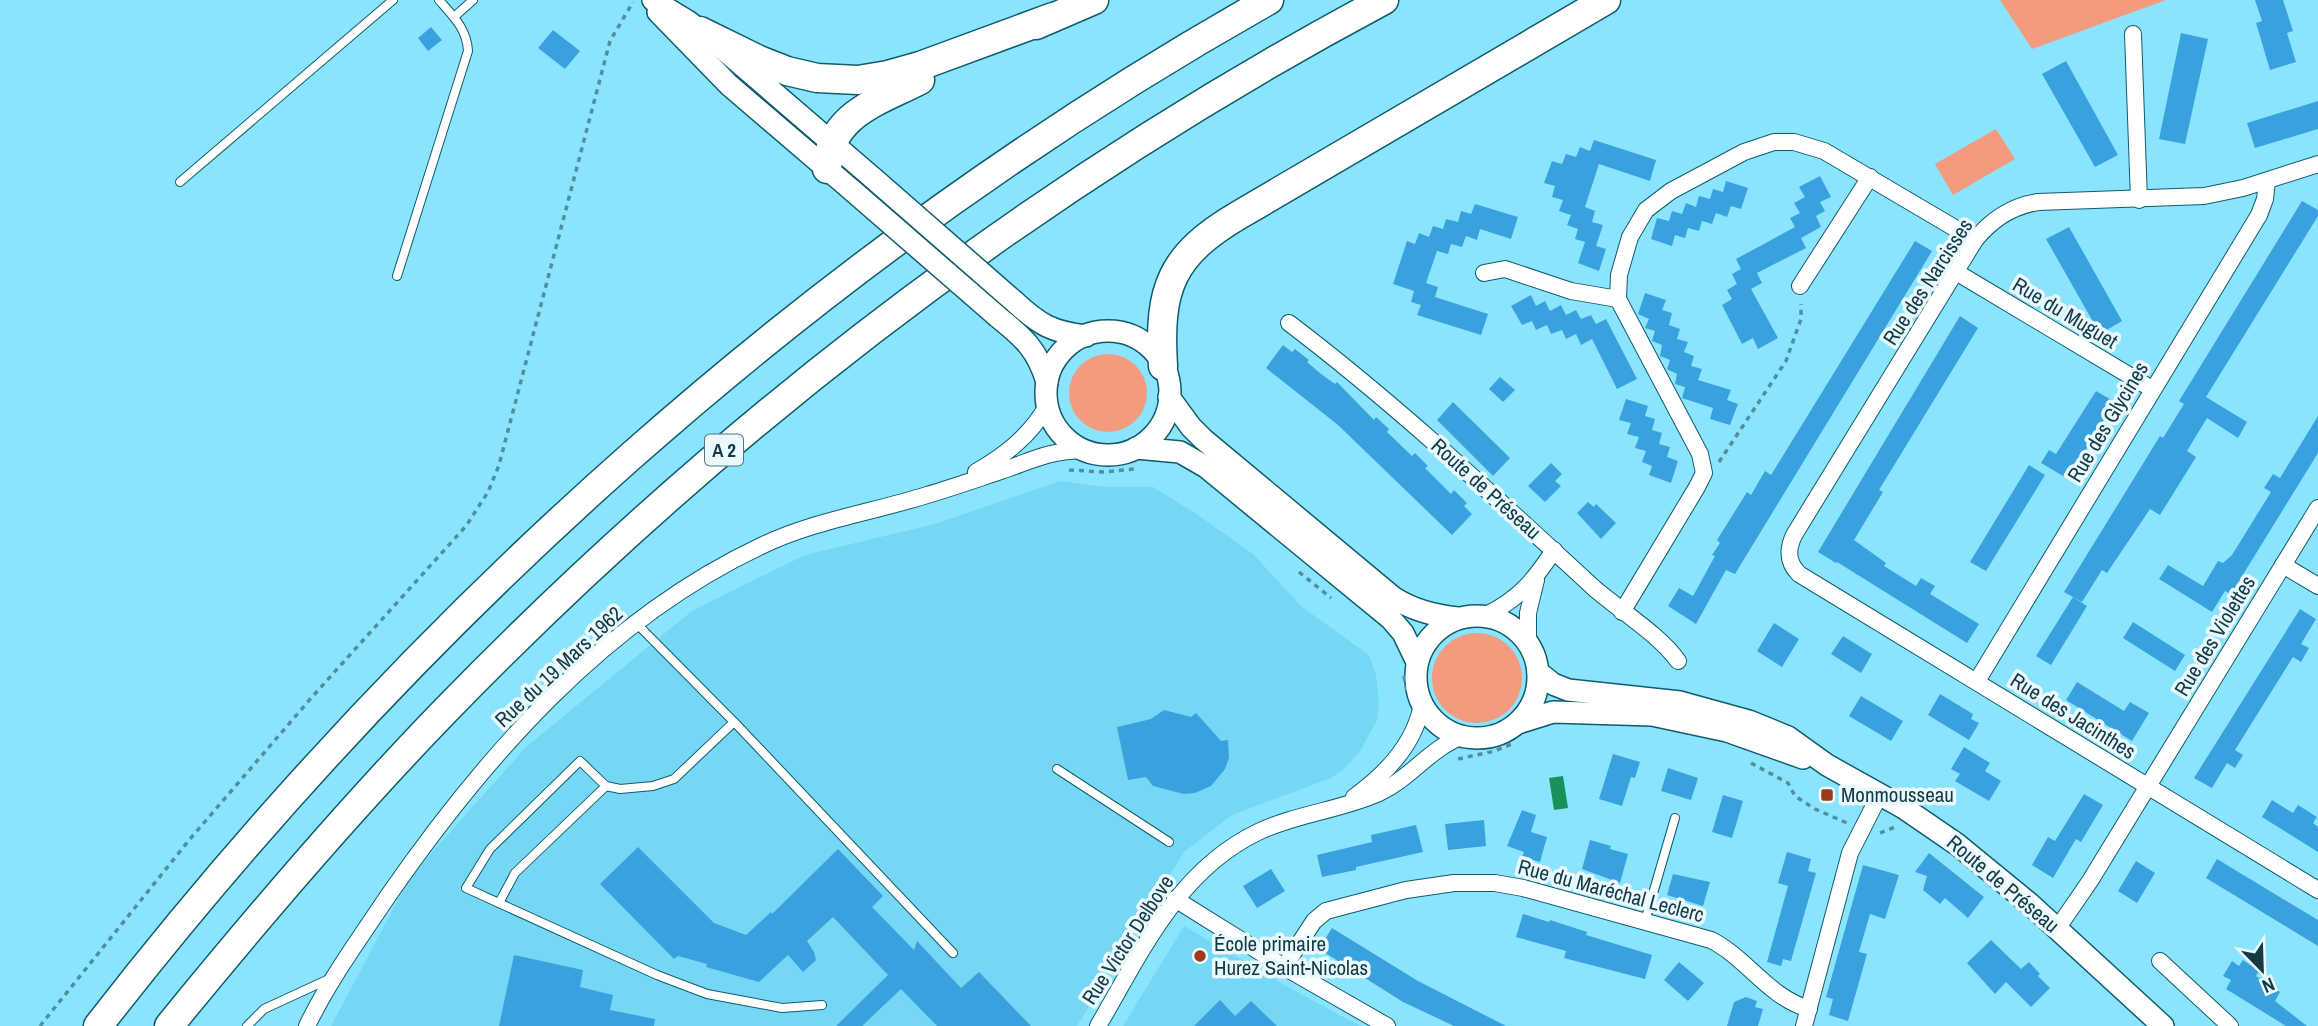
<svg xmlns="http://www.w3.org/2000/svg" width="2318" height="1026" viewBox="0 0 2318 1026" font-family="'Archivo Narrow',sans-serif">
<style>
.built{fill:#75d7f3}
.green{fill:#f49a7f}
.water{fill:#19915c}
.building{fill:#39a2de}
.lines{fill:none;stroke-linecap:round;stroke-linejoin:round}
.lane-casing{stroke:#0f5c6d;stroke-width:10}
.street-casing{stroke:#0f5c6d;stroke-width:18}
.secondary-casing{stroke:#0f5c6d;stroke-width:24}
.highway-casing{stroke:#0f5c6d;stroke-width:31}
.path{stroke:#4f8fa0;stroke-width:3.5;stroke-dasharray:5 5;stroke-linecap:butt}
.lane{stroke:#fff;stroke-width:8}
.street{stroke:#fff;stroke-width:16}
.secondary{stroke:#fff;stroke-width:21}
.highway{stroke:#fff;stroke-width:28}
.secondary-bridge-casing{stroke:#0f5c6d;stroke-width:24;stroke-linecap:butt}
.secondary-bridge{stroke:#fff;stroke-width:21}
.poi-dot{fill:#a03a16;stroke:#e9f9fe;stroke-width:2.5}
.labels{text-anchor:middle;stroke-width:7;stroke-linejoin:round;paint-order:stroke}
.shield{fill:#e9f9fe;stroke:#54737c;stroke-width:2}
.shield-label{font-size:19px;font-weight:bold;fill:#143a45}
.street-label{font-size:21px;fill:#143a45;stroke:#e9f9fe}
.poi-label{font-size:21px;fill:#143a45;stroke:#e9f9fe;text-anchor:start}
</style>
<rect width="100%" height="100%" fill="#8be4fd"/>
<g class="built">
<polygon points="1060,481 1104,487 1153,487 1195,513 1253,554 1302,607 1369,655 1376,674 1379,704 1377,720 1360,751 1345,768 1331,778 1232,815 1184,852 1077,1026 331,1026 410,877 526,747 692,611 805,555 935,524"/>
<polygon points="1184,926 1286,986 1360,1026 1123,1026"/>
</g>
<g class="green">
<polygon points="2000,0 2166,0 2032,49"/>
<polygon points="1996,129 2015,159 1953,195 1935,164"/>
<circle cx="1108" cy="393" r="39"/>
<circle cx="1477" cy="678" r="45"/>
</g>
<polygon class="water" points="1563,776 1568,808 1554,810 1549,778"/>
<g class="building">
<polygon points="2255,0 2283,0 2293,31 2287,33 2296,62 2270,70 2256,23 2262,21"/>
<polygon points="431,27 442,40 428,51 418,38"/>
<polygon points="553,30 580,51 565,69 538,48"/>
<polygon points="2181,33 2208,39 2185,144 2159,139"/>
<polygon points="2066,61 2118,155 2095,167 2042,74"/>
<polygon points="2318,101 2318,129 2255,148 2247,123"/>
<polygon points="1594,140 1656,160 1650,181 1599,164 1585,207 1595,211 1592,222 1603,225 1596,246 1606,249 1599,271 1578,263 1585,242 1575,239 1578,229 1567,225 1571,215 1559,211 1563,200 1552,197 1555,186 1544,183 1552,161 1562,164 1566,154 1576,157 1580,147 1590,151"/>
<polygon points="1820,176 1831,197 1820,202 1825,211 1816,216 1821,227 1801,238 1806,248 1757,273 1762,283 1751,289 1778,338 1758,349 1753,338 1742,344 1722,305 1732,299 1727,290 1737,284 1732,274 1741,269 1736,259 1795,227 1790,218 1800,213 1794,203 1805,197 1799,187"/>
<polygon points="1726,181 1748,188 1741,209 1731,206 1727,217 1716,213 1712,224 1702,221 1699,231 1688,228 1685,238 1675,235 1672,246 1651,239 1657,218 1669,221 1672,211 1682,214 1686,203 1696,207 1699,196 1710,199 1713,189 1723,192"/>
<polygon points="2302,201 2318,210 2318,216 2206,397 2247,422 2238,438 2207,418 2187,451 2196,457 2160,515 2150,509 2107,573 2102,570 2082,602 2064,592 2160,436 2163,438 2184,404 2179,401"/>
<polygon points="1475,204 1518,217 1511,239 1480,229 1477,240 1466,236 1462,247 1451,244 1448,254 1437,251 1426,283 1438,287 1435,297 1488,314 1481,335 1417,315 1421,305 1411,302 1414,291 1393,284 1407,241 1415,244 1419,233 1429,237 1433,226 1443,229 1446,219 1458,222 1461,211 1471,214"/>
<polygon points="2069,227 2122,321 2100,334 2046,239"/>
<polygon points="1915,241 1932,251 1735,574 1726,570 1696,624 1668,606 1679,588 1693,596 1715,556 1712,555 1720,543 1717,540 1747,492 1751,495 1765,471 1771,475"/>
<polygon points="1645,293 1666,300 1662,310 1672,313 1669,325 1680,329 1677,339 1688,342 1684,352 1694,356 1691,366 1702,369 1698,380 1731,390 1727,400 1738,404 1730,425 1710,419 1713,408 1682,398 1685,387 1675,384 1677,374 1667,369 1670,360 1660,356 1662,345 1652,341 1655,331 1645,328 1649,319 1638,314"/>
<polygon points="1531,295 1536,306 1545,301 1550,311 1561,305 1566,315 1576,310 1581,319 1591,315 1596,324 1606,319 1637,379 1617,389 1592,339 1581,345 1576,334 1566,339 1562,330 1551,334 1547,325 1536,330 1532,321 1522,325 1511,306"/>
<polygon points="1960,316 1978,328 1879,490 1883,492 1854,540 1886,563 1884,566 1916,586 1921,578 1935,586 1930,594 1979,624 1967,643 1837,562 1836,563 1818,552"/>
<polygon points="1283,345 1292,352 1295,349 1309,360 1307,362 1321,374 1335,384 1337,382 1374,420 1376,417 1389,429 1387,432 1412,456 1415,453 1428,466 1425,468 1451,494 1454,490 1467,503 1464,506 1472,514 1452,535 1338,425 1266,368"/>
<polygon points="1500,377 1515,390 1503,402 1489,389"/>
<polygon points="2096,391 2115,402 2068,479 2041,463 2049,450 2056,454"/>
<polygon points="1626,399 1648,406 1645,416 1655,419 1652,430 1662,433 1659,444 1670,447 1667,457 1678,461 1671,483 1649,475 1652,466 1642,462 1646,451 1635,448 1639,437 1627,434 1631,423 1619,420"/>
<polygon points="1453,402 1510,458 1493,476 1437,420"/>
<polygon points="2318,416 2318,453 2231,594 2225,591 2212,612 2159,579 2168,565 2203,586 2218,561 2223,563 2232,555 2271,492 2264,488 2273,474 2280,478"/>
<polygon points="1551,463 1562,474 1555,481 1561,486 1545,502 1528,486"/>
<polygon points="2029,465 2045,475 1986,571 1970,562"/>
<polygon points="1588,502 1594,507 1596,504 1616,523 1601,539 1577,513"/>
<polygon points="2073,597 2087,606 2051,665 2036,656"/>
<polygon points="2300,609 2316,619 2301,644 2309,648 2301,662 2293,657 2235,750 2243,755 2235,768 2227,763 2212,788 2194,778"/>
<polygon points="2133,622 2185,655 2175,671 2123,638"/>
<polygon points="1774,623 1799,639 1782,667 1757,651"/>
<polygon points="1843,636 1872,654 1861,673 1831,654"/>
<polygon points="2077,682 2124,711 2130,702 2149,713 2132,741 2066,700"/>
<polygon points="1940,694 1973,714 1971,719 1979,723 1969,740 1928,715"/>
<polygon points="1861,696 1903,721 1891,741 1849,716"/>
<polygon points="1164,710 1191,717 1196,713 1221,741 1228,740 1229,758 1225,769 1211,786 1195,793 1184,794 1153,786 1146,777 1128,780 1117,727 1151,719"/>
<polygon points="1964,747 1990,763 1985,771 2001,781 1989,801 1955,781 1960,774 1951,769"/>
<polygon points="1613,754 1640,762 1635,778 1631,777 1622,806 1599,799"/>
<polygon points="1668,768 1698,778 1691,800 1661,791"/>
<polygon points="2084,794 2103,805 2081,842 2076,839 2053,878 2032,865 2048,837 2055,841"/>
<polygon points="1723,795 1743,801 1732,838 1712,832"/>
<polygon points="2272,800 2293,813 2298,805 2317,817 2313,823 2318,827 2318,852 2262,817"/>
<polygon points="1522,810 1536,815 1531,832 1547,837 1540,862 1522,857 1524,852 1507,846"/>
<polygon points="1484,820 1486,846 1448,850 1445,824"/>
<polygon points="1416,825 1423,852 1356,867 1356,870 1322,877 1317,855 1372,842 1371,835"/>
<polygon points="1590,840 1611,846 1610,849 1628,854 1620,883 1582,869"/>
<polygon points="638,847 714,923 746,935 771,912 772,914 838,849 883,896 872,907 914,950 917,941 961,988 979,972 1031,1026 937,1026 901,989 862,1026 836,1026 888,975 833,917 807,941 814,952 816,960 803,972 788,955 759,982 706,967 707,964 678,956 674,959 600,884"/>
<polygon points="1787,852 1811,859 1808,871 1816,873 1791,961 1783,959 1781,966 1767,962 1788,886 1778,883"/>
<polygon points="1929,853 1984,897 1968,918 1945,898 1940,904 1923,890 1927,876 1915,872"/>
<polygon points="2217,859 2318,920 2318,946 2206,878"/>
<polygon points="2136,861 2155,873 2137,903 2118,891"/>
<polygon points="1863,865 1899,875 1885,919 1870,914 1859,952 1867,954 1848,1021 1829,1015 1833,999 1826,997"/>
<polygon points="1271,869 1285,891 1257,908 1243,886"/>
<polygon points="1673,874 1710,882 1703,906 1667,895"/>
<polygon points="1523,914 1549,922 1550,920 1587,932 1586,935 1652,955 1645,979 1564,958 1566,951 1516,937"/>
<polygon points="1332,928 1418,981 1506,1026 1454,1026 1403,1002 1319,949"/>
<polygon points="1991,940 2021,969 2029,962 2040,974 2038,976 2050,988 2031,1007 2006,982 1995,994 1967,963"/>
<polygon points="514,955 583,970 580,987 613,995 610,1010 655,1019 654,1026 499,1026"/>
<polygon points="2243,960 2259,971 2256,976 2280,992 2275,1001 2307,1026 2286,1026 2226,989 2231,980 2223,976 2232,961 2239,966"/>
<polygon points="1679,962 1704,983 1688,1001 1664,980"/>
<polygon points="1746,997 1757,1001 1755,1007 1763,1009 1758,1026 1727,1026 1734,1002"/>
<polygon points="1220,1000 1235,1016 1251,1001 1277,1026 1194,1026"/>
</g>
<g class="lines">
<defs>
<g id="lane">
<polyline points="454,17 473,0"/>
<polyline points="180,182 393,0"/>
<path d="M397,276L468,51C467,29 453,16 439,0"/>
<polyline points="636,623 738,726 953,953"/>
<polyline points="734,722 674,779 653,786 620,789 606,786 580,761 490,849 466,888 657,975 707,994 782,1008 822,1005"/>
<polyline points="1057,769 1169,842"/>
<polyline points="499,903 515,873 606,786"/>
<polyline points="1645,921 1675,818"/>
<polyline points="247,1026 264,1009 329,979"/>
</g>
<g id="street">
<polyline points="2133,34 2139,200"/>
<path d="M2318,164L2243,188L2204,196L2038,202C2012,206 1992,219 1975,240L1794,535C1787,550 1787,562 1799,574L2318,890"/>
<polyline points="1956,272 2152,389"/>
<polyline points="1484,273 1505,269 1571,291 1618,299"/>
<polyline points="1800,286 1870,177"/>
<path d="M1289,323C1397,405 1495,497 1594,588C1619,610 1660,635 1678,661"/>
<path d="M976,472C1005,455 1030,436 1047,406"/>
<polyline points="2283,565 2318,586"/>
<polyline points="1622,612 1697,487 1704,473 1700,454 1618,299 1619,275 1630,237 1646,210 1671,191 1744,152 1774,142 1794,142 1824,151 1975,240"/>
<path d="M1484,616C1518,600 1534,581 1554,550"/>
<polyline points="1528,643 1528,613 1536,580"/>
<polyline points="1977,681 2259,215 2265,199 2267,181"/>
<path d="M1354,797C1386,774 1415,744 1422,704"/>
<polyline points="1175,899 1284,967 1387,1026"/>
<polyline points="2057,929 2090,881 2318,508"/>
<polyline points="2160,961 2230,1026"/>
<path d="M1284,967L1314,921L1326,911L1406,890L1454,883H1495L1523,888L1711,940C1747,958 1768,997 1809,1009"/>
<path d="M307,1026C329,980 360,938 388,896C485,756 604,620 761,546C816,520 870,513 927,495C951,488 974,480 998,472C1032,461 1046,451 1084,450"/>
<path d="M1098,1026C1141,953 1177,871 1258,832C1296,814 1341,810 1379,793C1411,778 1430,748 1463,736"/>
<polyline points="1804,1026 1850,853 1880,794"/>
</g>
<g id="secondary">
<polyline points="653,0 689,22 716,43 873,178"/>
<polyline points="658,12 729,85 854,192"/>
<path d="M1015,302C1040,325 1052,332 1086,336"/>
<path d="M998,317C1024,338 1037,349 1047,382"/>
<circle cx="1108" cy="393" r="62"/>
<path d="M1169,397L1191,427L1203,439L1394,598C1413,610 1436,616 1458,618"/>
<polyline points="1136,448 1180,452 1206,467 1391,619 1403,633 1417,662"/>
<circle cx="1477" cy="677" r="61"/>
<polyline points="1538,672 1553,684 1568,690 1680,702 1749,721 1788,737 1827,765 1904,808 1958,845 2030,904 2163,1026"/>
<polyline points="1518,723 1553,712 1652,715 1727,731 1803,758"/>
</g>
<g id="highway">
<polyline points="1036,25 1094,0"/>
<polyline points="700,31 759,60 787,71 817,78 858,80 888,75 920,66 1053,17"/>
<path d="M827,169C829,114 880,101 920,80"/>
<path d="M1163,366C1158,288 1171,255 1239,215L1606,0"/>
<path d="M98,1026C418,614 814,256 1269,0"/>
<path d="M169,1026C257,918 347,812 445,711C720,428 1035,186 1384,0"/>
</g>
</defs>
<use href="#lane" class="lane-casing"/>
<use href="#street" class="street-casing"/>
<use href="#secondary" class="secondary-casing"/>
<use href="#highway" class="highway-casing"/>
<g class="path">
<polyline points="1719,462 1786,361 1801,319 1801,304"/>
<polyline points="1069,470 1104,472 1134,469"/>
<polyline points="1299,572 1331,598"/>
<polyline points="1404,676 1408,696"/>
<polyline points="1458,759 1495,751 1514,743"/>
<polyline points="1751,763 1788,783 1795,796 1815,809 1847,823"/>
<polyline points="1880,833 1895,827"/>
<polyline points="40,1026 190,839 312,697 466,526 488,492 499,465 610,41 633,2"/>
</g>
<use href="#lane" class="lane"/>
<use href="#street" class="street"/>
<use href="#secondary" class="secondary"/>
<use href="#highway" class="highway"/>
<defs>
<g id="secondary-bridge">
<polyline points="873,178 1015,302"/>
<polyline points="854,192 998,317"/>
</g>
</defs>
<use href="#secondary-bridge" class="secondary-bridge-casing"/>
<use href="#secondary-bridge" class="secondary-bridge"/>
</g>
<g class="poi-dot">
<rect x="1820" y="788" width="14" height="14" rx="3.5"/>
<circle cx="1200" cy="956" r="7"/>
</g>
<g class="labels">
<rect class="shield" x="705" y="434.5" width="38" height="31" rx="5"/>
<g class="shield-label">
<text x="724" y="457">A 2</text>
</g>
<g class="street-label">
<text transform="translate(1928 282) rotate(-57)" y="7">Rue des Narcisses</text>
<text transform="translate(2065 313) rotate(31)" y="7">Rue du Muguet</text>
<text transform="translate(2108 422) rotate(-59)" y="7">Rue des Glycines</text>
<text transform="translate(1486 489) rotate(42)" y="7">Route de Préseau</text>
<text transform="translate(2215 636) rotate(-59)" y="7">Rue des Violettes</text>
<text transform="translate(559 667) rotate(-43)" y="7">Rue du 19 Mars 1962</text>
<text transform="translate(2073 716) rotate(32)" y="7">Rue des Jacinthes</text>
<text transform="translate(2003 884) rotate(40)" y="7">Route de Préseau</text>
<text transform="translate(1611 891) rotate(15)" y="7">Rue du Maréchal Leclerc</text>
<text transform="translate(1128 940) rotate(-57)" y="7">Rue Victor Delbove</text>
</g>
<g class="poi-label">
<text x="1841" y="802">Monmousseau</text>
<text x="1214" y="951">École primaire<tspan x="1214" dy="24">Hurez Saint-Nicolas</tspan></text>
</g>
</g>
<g transform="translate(2262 970) rotate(157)" stroke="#e9f9fe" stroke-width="5" paint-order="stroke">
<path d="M0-5L12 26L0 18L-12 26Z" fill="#143a45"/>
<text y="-10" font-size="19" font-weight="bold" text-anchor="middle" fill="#143a45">N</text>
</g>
</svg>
